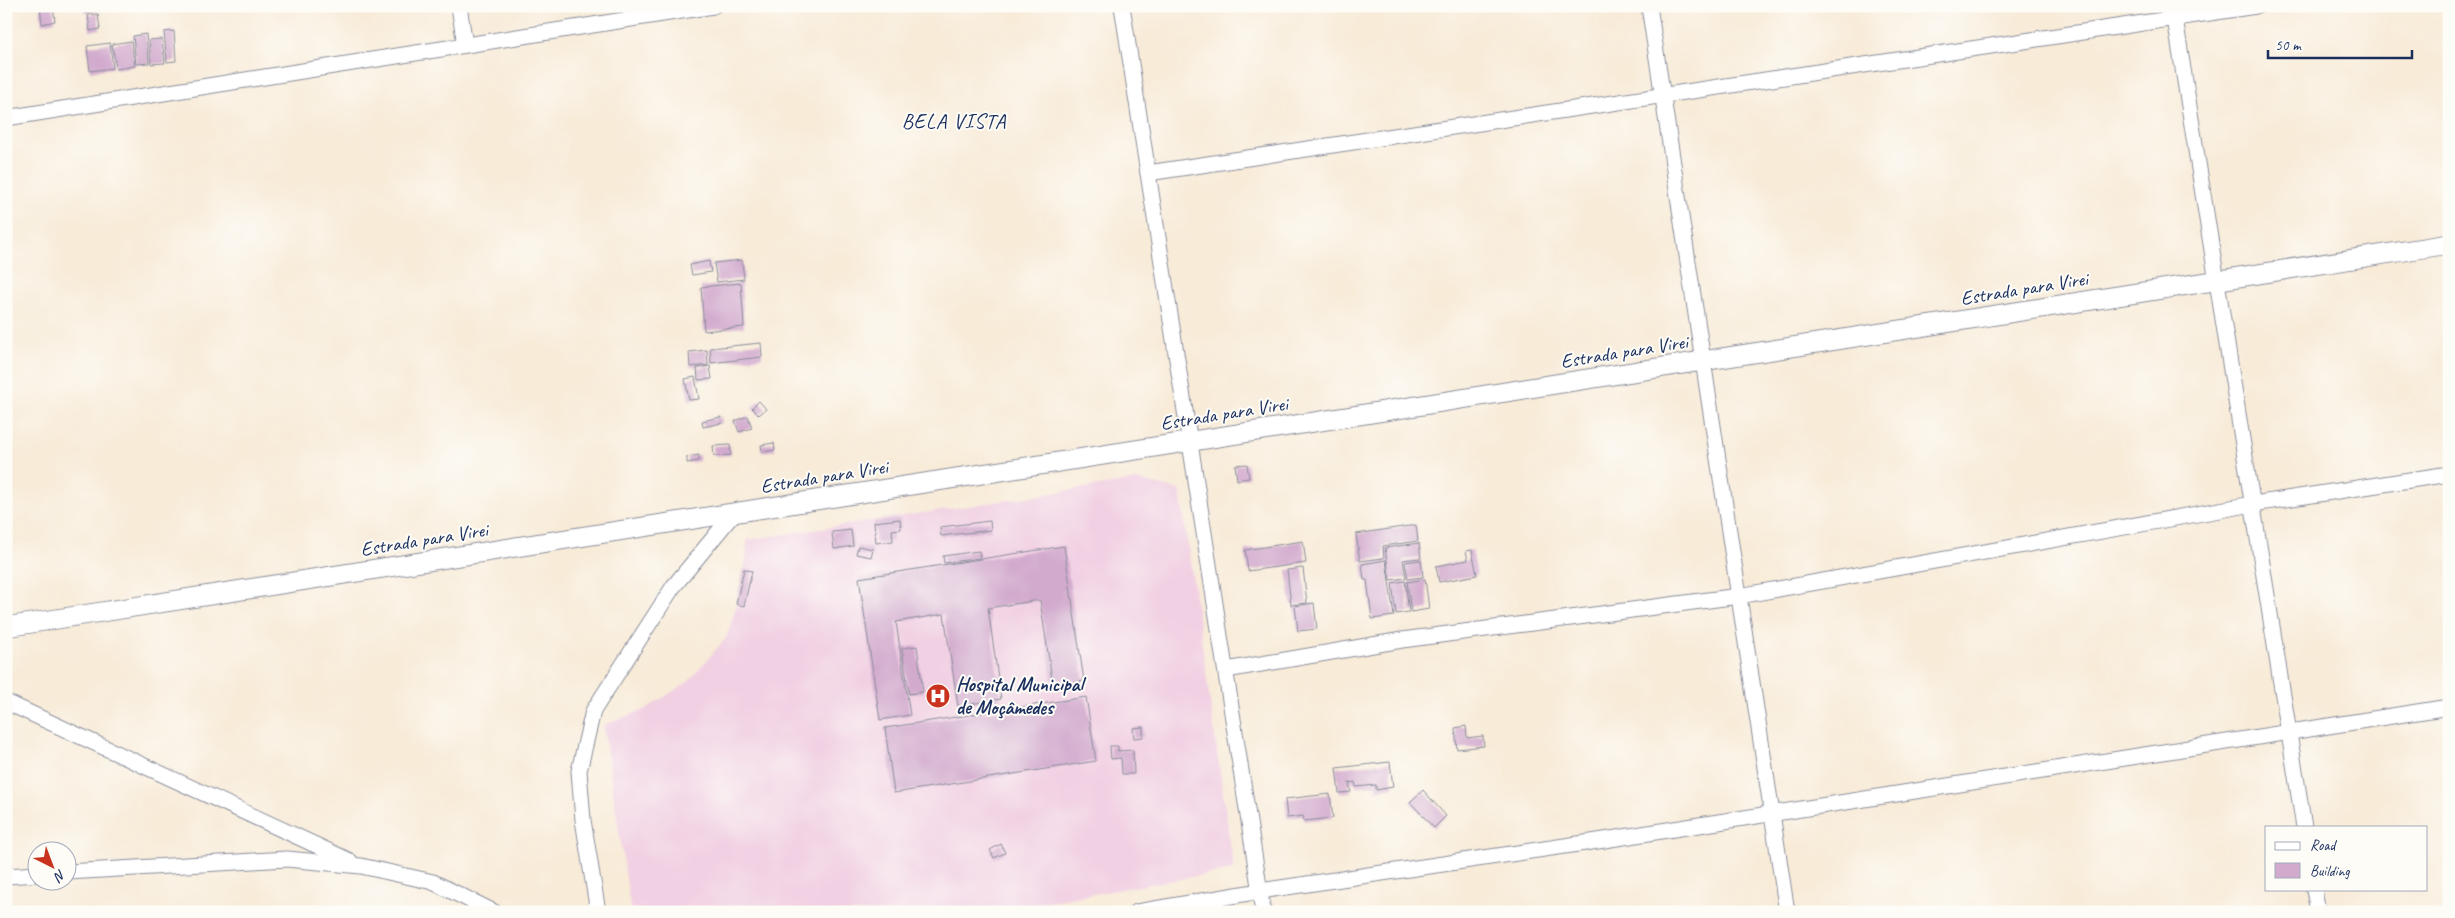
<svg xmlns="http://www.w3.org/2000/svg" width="2455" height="918" viewBox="0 0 2455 918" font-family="Caveat,sans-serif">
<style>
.built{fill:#f1d0e3}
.building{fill:#d2aace}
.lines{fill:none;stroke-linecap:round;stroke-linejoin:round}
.minor-casing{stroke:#8a8d9b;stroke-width:17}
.tertiary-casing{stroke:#8a8d9b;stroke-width:21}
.minor{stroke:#fff;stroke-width:15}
.tertiary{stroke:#fff;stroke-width:19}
.labels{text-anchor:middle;stroke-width:4;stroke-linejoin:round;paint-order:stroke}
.street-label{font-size:20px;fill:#1b2f5e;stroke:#fdfcf7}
.poi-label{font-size:20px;font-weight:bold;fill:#1b2f5e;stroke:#fdfcf7;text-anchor:start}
.neighbourhood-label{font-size:21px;letter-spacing:1px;fill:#1b2f5e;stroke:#fdfcf7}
</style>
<rect width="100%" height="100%" fill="#fdfcf7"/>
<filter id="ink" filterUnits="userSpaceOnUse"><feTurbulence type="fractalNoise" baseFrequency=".02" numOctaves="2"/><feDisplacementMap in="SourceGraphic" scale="10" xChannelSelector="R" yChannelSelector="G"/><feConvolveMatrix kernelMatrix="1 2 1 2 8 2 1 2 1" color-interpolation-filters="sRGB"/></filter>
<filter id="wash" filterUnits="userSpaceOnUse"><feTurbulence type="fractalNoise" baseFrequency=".0096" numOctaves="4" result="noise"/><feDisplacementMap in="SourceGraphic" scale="20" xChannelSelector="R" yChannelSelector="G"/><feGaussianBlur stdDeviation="1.12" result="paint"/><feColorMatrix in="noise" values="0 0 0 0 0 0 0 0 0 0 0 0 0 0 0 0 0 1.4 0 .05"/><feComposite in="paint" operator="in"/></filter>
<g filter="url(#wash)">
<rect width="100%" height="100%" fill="#f8ebd8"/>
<polygon class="built" points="1137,480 1180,490 1234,870 987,912 631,912 603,725 644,710 688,682 726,638 744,583 747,540"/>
<g id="blocks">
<g class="building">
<polygon points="40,6 53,6 55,21 42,24"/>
<polygon points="84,6 97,6 98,11 85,13"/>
<polygon points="98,14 100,29 90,31 88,15"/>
<polygon points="174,31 176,61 167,62 164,32"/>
<polygon points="146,34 149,63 136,64 133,36"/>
<polygon points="162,39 165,63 151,64 149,40"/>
<polygon points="131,41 135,66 116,69 112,44"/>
<polygon points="110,43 113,68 90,71 87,46"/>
<polygon points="742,260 744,279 717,282 714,263"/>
<polygon points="709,261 711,272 692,275 690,265"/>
<polygon points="741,283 744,327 704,331 701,287"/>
<polygon points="761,343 762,357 711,363 710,348"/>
<polygon points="707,350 708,365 690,367 689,352"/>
<polygon points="710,366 712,379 698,380 697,368"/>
<polygon points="695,377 699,399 689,400 685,379"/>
<polygon points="759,401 766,409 759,415 752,408"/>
<polygon points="748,416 752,428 739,432 735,421"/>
<polygon points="721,417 722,423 703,427 702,421"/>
<polygon points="774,443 775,450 762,452 761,445"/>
<polygon points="730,445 731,455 714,456 713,446"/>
<polygon points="699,455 699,461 687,463 687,457"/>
<polygon points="1247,464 1249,478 1237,480 1235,465"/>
<polygon points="900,519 901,529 892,530 893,541 876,543 874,522"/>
<polygon points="990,521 991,530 941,536 940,527"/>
<polygon points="1416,525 1418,541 1383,546 1384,558 1360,561 1356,534"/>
<polygon points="851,530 853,546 834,549 832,532"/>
<polygon points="1303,541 1306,563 1248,571 1245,550"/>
<polygon points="1419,543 1421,558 1403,560 1406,578 1390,580 1385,548"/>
<polygon points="858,546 873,549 871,557 856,554"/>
<polygon points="1064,546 1084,681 1053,686 1040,600 988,608 1001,699 958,706 944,614 896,622 910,715 880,720 859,578"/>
<polygon points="1472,550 1477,575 1439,582 1436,566 1468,560 1466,551"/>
<polygon points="979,551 980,558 944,563 943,556"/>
<polygon points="1386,560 1394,616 1372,619 1367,580 1364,580 1362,564"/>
<polygon points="1421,560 1423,577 1408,579 1405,562"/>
<polygon points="1303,568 1307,603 1291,605 1287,570"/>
<polygon points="744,569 752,571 744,606 736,604"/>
<polygon points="1425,579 1429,609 1411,612 1407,582"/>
<polygon points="1405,581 1409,612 1396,614 1392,583"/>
<polygon points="1314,603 1317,629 1298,631 1295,606"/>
<polygon points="917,646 923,692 909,694 902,648"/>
<polygon points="1086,697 1096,761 894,793 885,728"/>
<polygon points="1466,726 1467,738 1483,736 1484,746 1457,749 1455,728"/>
<polygon points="1143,727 1143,737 1134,738 1133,728"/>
<polygon points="1110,746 1118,746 1118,751 1133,750 1134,774 1122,774 1121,758 1111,759"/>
<polygon points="1390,762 1393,787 1376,790 1376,785 1356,787 1355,782 1349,783 1351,792 1339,793 1336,768"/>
<polygon points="1423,790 1446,816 1434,828 1410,802"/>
<polygon points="1330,794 1333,818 1304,821 1303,816 1287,818 1285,799"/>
<polygon points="1001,844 1005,853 994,858 990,850"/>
</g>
</g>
</g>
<g filter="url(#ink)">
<use href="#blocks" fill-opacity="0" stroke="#8a8d9b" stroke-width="1"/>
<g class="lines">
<defs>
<g id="minor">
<polyline points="459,6 465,45"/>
<polyline points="1122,6 1263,912"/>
<polyline points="1649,6 1787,912"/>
<polyline points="2173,6 2304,827"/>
<polyline points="6,118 713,6"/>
<polyline points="1148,173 2256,6"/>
<polyline points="1226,670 1402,640 1739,596 2253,504 2449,474"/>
<polyline points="6,702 350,861"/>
<polyline points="68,872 287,859 361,866 433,882 494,912"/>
<polyline points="6,876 38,874"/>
<polyline points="2314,889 2318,912"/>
<polyline points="598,912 583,820 579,771 593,711 673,587 734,513"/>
<polyline points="1137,912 1260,891 1585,843 2449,707"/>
</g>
<polyline id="tertiary" points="6,627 2449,244"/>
</defs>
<use href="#minor" class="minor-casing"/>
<use href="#tertiary" class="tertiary-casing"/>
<use href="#minor" class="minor"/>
<use href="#tertiary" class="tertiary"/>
</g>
</g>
<defs>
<symbol id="hospital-disc" viewBox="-11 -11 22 22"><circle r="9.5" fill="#c8321e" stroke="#fdfcf7"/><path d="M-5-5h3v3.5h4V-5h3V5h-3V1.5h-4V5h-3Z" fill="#fff"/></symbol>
</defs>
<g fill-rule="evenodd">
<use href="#hospital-disc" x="924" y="682" width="28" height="28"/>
</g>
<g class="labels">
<g class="street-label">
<text transform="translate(2024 288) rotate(-9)" y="7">Estrada para Virei</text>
<text transform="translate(1624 351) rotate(-9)" y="7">Estrada para Virei</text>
<text transform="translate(1224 413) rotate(-9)" y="7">Estrada para Virei</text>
<text transform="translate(824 476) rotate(-9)" y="7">Estrada para Virei</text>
<text transform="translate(424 539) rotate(-9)" y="7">Estrada para Virei</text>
</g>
<g class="poi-label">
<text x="956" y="691">Hospital Municipal<tspan x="956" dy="23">de Moçâmedes</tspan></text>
</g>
<g class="neighbourhood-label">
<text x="954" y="128">BELA VISTA</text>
</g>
</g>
<rect width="2455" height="918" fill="none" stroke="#fdfcf7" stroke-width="25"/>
<rect x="2265" y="826" width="162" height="65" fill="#fdfcf7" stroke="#a3aaba"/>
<rect x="2275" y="842" width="25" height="8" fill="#ffffff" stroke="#a3aaba"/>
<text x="2310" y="850" font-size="15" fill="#1b2f5e">Road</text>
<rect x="2275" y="863" width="25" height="15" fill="#d2aace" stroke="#a3aaba"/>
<text x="2310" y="876" font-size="15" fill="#1b2f5e">Building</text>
<g transform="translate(52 866) rotate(138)"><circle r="24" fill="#fdfcf7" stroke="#a3aaba"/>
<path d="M0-4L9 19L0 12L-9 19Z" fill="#c8321e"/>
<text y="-8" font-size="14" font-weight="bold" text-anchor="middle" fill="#1b2f5e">N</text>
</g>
<path d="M2268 50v8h144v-8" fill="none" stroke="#1b2f5e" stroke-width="2.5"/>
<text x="2275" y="50" font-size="15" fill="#1b2f5e" stroke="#fdfcf7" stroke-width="4" paint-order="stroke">50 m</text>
</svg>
